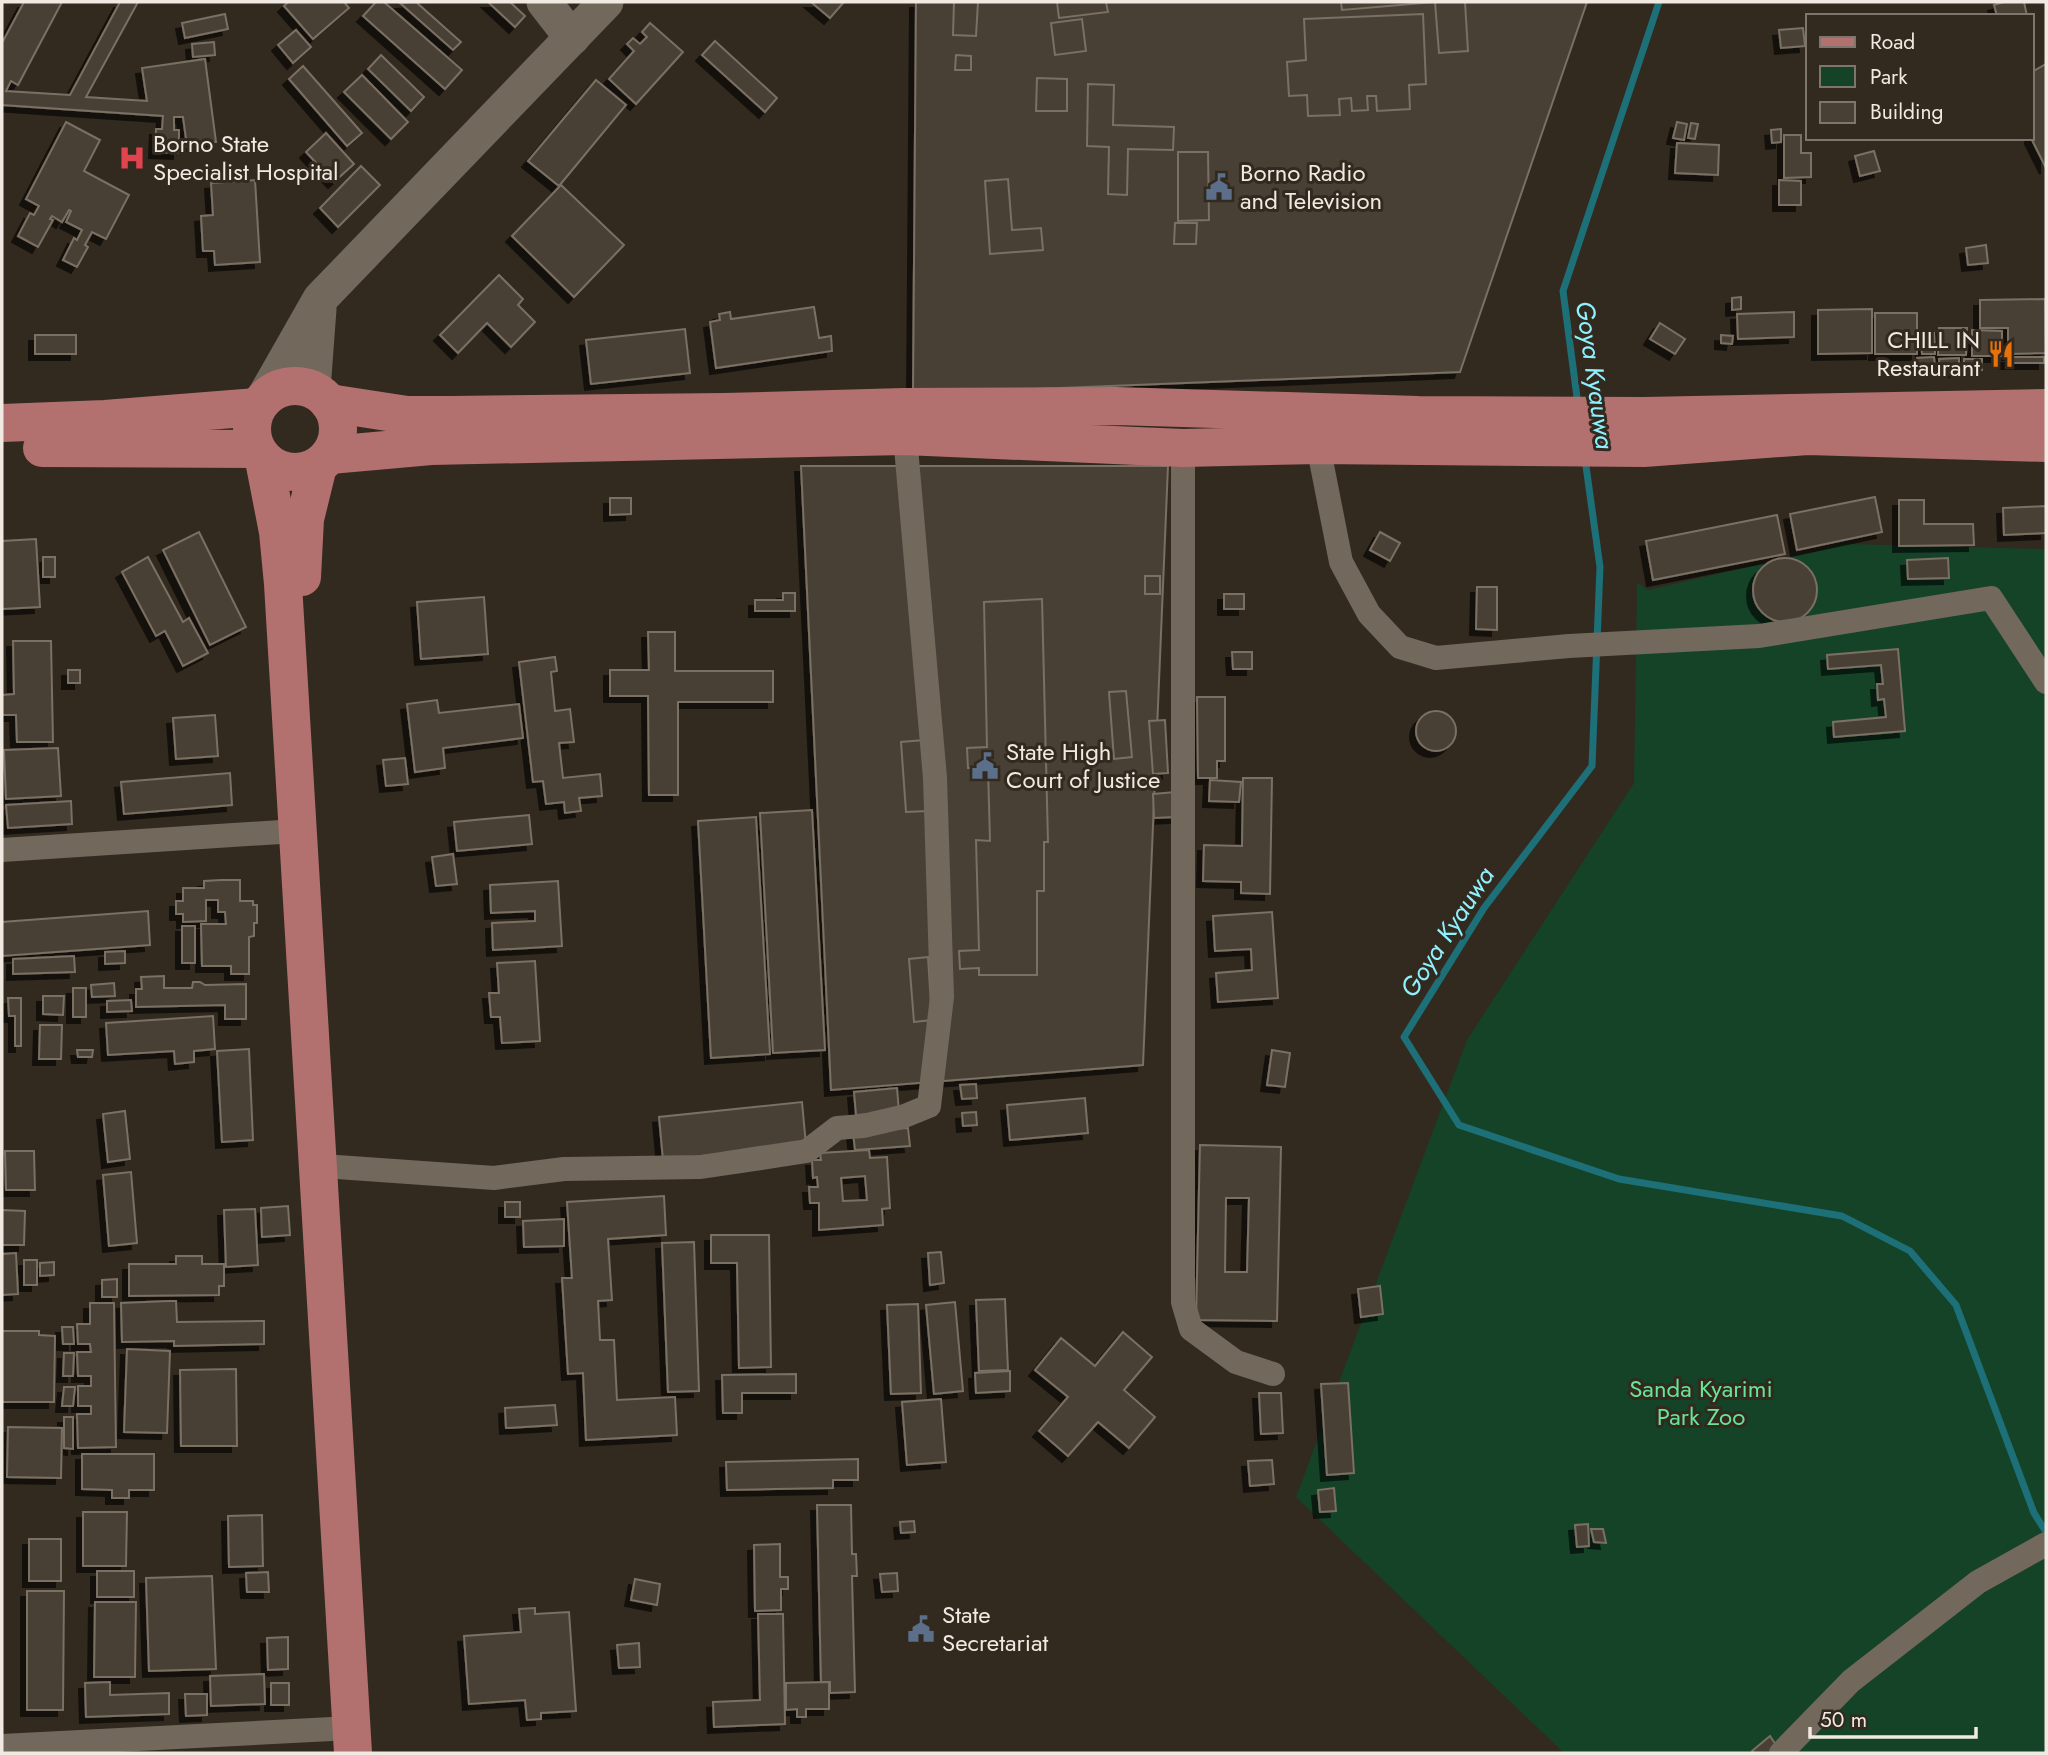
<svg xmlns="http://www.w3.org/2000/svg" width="2048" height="1755" viewBox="0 0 2048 1755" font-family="Jost,sans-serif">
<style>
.green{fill:#154327}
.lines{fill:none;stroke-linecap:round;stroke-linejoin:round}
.stream{stroke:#1d6f78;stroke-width:7}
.building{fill:#494035;stroke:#7a6f63;stroke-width:2;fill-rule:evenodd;filter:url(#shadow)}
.street{stroke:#72685c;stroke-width:24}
.secondary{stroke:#72685c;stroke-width:35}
.primary{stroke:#b2706f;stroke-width:38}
.labels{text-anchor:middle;stroke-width:6;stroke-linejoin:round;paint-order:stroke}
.poi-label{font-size:24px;fill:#f0eae3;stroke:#32291f;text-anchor:start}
.park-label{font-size:24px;fill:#67e496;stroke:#32291f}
.water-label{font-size:26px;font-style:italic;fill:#8ef1fd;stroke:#32291f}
</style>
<defs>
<filter id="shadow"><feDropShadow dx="-6" dy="6" stdDeviation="0" flood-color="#0009"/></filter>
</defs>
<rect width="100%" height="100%" fill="#32291f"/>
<polygon class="green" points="1847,544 2046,549 2046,1753 1564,1753 1296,1497 1467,1040 1634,783 1637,582 1648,590"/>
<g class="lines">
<g class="stream">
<polyline points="1578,405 1563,291 1659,2"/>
<polyline points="1585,459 1600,567 1592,766 1484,908 1404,1037 1459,1125 1619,1179 1842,1216 1910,1251 1956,1305 2034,1513 2046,1532"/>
</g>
</g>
<g class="building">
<polygon points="24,2 62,2 18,85 11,81 6,91 70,95 120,2 138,2 86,97 147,101 142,68 205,59 216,142 187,146 183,117 174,117 174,130 179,130 179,153 155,152 156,129 162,129 163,116 2,105 2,43"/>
<polygon points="288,2 344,2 349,8 313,39 284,6"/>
<polygon points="376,2 384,2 462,70 445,89 363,16"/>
<polygon points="416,2 461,42 453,50 400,3"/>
<polygon points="488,2 510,2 525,16 515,27"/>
<polygon points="811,2 844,2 830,18"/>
<polygon points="916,2 1587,2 1460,372 913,394"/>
<polygon points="954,2 978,2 976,36 953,35"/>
<polygon points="1057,2 1106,2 1108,12 1059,18"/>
<polygon points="1341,2 1465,2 1468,51 1439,53 1435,2 1342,10"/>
<polygon points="2004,2 2024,2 2027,16 1997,16 1994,5"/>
<polygon points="225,14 228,29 185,38 182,23"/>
<polygon points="1423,14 1426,84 1409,85 1410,109 1377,111 1376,96 1367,96 1368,110 1352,111 1351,98 1339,99 1340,115 1308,116 1307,95 1289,96 1287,62 1306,60 1304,19"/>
<polygon points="1082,19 1086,51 1055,55 1051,23"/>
<polygon points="650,23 683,52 636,104 609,79 634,51 627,44 633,38 640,44 647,37 642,32"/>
<polygon points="1803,28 1805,46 1781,48 1779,30"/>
<polygon points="296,30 311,47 293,63 278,45"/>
<polygon points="715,41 777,98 765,112 702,55"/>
<polygon points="214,42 215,55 193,57 192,44"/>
<polygon points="381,55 424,97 411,111 368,69"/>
<polygon points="956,55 971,56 971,70 955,70"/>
<polygon points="2046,64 2046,168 2031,138 2032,72"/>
<polygon points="303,66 362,133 347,146 289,79"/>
<polygon points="362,75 408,122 391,139 344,92"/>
<polygon points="1037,78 1067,79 1067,111 1036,111"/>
<polygon points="596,80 626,105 559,186 528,161"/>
<polygon points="1088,84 1114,85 1113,125 1174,127 1173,150 1128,149 1127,195 1108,194 1109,147 1087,146"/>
<polygon points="66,122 100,140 84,171 129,195 106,239 92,232 85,245 88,247 77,267 63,260 74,238 77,240 82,230 66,222 71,211 69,210 62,222 52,216 50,219 53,220 38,247 18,236 30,213 34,215 39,206 26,199"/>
<polygon points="1677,122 1687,124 1684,140 1673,138"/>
<polygon points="1691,123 1698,124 1695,139 1688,138"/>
<polygon points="1781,129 1781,142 1772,143 1771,130"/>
<polygon points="326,133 354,164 334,182 306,152"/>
<polygon points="1784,135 1801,135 1801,153 1811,153 1811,177 1784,178"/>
<polygon points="1677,143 1719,145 1718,175 1675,173"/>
<polygon points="1874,151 1880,171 1860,176 1855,156"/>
<polygon points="1178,152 1208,152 1209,220 1178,221"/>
<polygon points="361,166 380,185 338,227 320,208"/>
<polygon points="1008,179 1012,230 1041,228 1043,250 990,254 985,181"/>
<polygon points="255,180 260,262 215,265 214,251 203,251 201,216 213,215 211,183"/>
<polygon points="1779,180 1801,181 1801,205 1779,205"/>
<polygon points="561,185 624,245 574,297 512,236"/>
<polygon points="1175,223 1197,223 1196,244 1174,244"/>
<polygon points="1986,245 1988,263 1968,265 1966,248"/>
<polygon points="499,275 523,299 518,305 535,322 511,347 487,323 458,353 440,335"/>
<polygon points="1741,297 1741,309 1732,310 1732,298"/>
<polygon points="2045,299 2046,353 2008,354 2008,328 1980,328 1980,300"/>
<polygon points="814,307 819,338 831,336 832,351 716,368 710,322 720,320 719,314 730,312 731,319"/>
<polygon points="1872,309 1872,353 1818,354 1818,310"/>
<polygon points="1794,312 1794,337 1738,339 1737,314"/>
<rect x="1875" y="313" width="42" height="41"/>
<polygon points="1660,323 1685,339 1675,354 1650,339"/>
<polygon points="1939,328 1967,328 1966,355 1938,355"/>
<polygon points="685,329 690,373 591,384 586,340"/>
<polygon points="1972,330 2002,331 2002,356 1972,356"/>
<polygon points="1921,333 1934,333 1935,354 1922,354"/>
<rect x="35" y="335" width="41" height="19"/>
<polygon points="1721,335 1733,336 1732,344 1721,343"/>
<polygon points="1934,357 1935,368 1918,368 1917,358"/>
<rect x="2006" y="357" width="38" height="6"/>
<polygon points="1959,358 1959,371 1940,371 1939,359"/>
<polygon points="1964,359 1982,359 1982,370 1964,371"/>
<polygon points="801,466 1168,466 1143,1065 831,1090"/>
<polygon points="1875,497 1882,532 1797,550 1790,514"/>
<polygon points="610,498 631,498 631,514 610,515"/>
<polygon points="1899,500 1924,500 1924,524 1973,524 1974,545 1899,546"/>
<polygon points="2046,506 2046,533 2004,535 2003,508"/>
<polygon points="1777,515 1785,554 1653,580 1646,541"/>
<polygon points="199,532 246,627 210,645 163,550"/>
<polygon points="1380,532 1400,543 1390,561 1370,550"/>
<polygon points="36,539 40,607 2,609 2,541"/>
<rect x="43" y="557" width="12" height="20"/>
<polygon points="148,557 183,622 189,618 208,653 183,666 165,631 156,636 122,572"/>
<circle cx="1785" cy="590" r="32"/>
<polygon points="1948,558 1949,578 1908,579 1907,560"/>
<rect x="1145" y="576" width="15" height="18"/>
<polygon points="1477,587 1497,587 1497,630 1476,629"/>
<polygon points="783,593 795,593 795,611 755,611 755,600 783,600"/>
<rect x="1224" y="594" width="20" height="15"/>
<polygon points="484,597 488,654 421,659 417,602"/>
<polygon points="1042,599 1048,842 1044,842 1044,891 1037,891 1037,975 979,975 979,968 960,969 959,951 979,950 976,840 990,841 988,768 968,768 967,748 987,747 984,602"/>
<polygon points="648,632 675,632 675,671 773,671 773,702 678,702 678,795 649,795 648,696 610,696 610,670 649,670"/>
<polygon points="13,641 51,641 53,742 17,742 16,715 2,715 2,695 14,694"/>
<polygon points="1898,649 1905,731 1834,737 1833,722 1886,717 1884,699 1878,700 1877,684 1883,684 1881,665 1828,669 1827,655"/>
<polygon points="1232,652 1252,652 1252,669 1233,669"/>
<polygon points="555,657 557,671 551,672 555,711 570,709 574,742 559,743 563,778 600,774 602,796 579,798 581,811 565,813 564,802 546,804 543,781 533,782 519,662"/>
<rect x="68" y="670" width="12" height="13"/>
<polygon points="1126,691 1132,757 1114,759 1109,692"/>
<polygon points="1197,697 1225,697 1225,761 1217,761 1217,778 1198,778"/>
<polygon points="437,700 439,713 519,704 523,738 443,748 445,768 415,772 407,704"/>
<circle cx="1436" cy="731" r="20"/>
<polygon points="215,715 218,756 176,759 173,718"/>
<polygon points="1165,720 1168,773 1153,774 1149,721"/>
<polygon points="924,740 928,811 906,812 901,742"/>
<polygon points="58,748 61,796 6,799 4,750"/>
<polygon points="405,758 408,784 386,786 383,760"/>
<polygon points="230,773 232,805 124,814 121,782"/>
<polygon points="1243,778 1272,778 1270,894 1241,893 1241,882 1203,881 1204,845 1242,846"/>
<polygon points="1210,780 1241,782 1239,802 1209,801"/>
<polygon points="1175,792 1176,817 1154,818 1153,794"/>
<polygon points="71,801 72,824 8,828 6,805"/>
<polygon points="812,810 825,1050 773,1053 760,813"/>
<polygon points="529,815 532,844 457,851 454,822"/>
<polygon points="756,817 770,1054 711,1058 698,821"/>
<polygon points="453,854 457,884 436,886 432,857"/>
<polygon points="221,880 240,880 240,901 253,901 253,905 257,905 257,923 254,923 254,936 249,937 249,974 231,974 231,966 202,966 201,924 226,924 225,912 218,912 218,900 206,900 206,921 183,922 183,914 176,914 176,901 183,901 183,888 204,888 204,881"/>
<polygon points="558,881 562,946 493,950 492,923 535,921 535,911 491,913 490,885"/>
<polygon points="148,911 150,945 2,956 2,922"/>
<polygon points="1272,912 1278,998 1218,1002 1216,973 1252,970 1251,949 1215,951 1213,916"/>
<rect x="182" y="926" width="13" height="37"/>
<polygon points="125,951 125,963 105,964 105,952"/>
<polygon points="74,956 75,972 13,974 13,959"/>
<polygon points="928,957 932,1020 914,1022 909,959"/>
<polygon points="535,961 540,1041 502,1043 500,1017 491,1017 489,993 499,993 497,963"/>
<polygon points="164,976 164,988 192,988 193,982 200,982 205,985 246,984 246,1019 225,1019 225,1005 136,1007 136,989 142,989 141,977"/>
<polygon points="114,983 115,996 92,997 91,985"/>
<rect x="73" y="988" width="13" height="29"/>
<polygon points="43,996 64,996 63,1015 43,1014"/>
<polygon points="8,998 21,998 21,1046 15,1046 15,1016 9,1016"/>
<polygon points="131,1000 132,1011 107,1012 107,1001"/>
<polygon points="213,1016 215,1049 194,1051 194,1062 175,1064 174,1051 108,1055 106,1023"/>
<polygon points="40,1025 62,1025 61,1059 39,1059"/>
<polygon points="249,1049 253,1140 222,1142 217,1051"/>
<polygon points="77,1050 93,1050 92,1057 78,1057"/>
<polygon points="1272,1050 1290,1053 1285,1087 1267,1085"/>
<polygon points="976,1084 977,1098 962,1099 960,1085"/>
<polygon points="897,1088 899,1112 856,1115 854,1092"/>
<polygon points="1085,1098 1088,1133 1010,1140 1007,1105"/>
<polygon points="802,1102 806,1145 663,1160 659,1117"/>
<polygon points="125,1111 130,1159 108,1162 103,1114"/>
<polygon points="976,1112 977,1125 963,1126 962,1113"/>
<polygon points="908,1128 910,1146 855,1150 853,1132"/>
<path d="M1200,1145L1281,1147L1277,1321L1196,1320ZM1226,1198H1249L1247,1272H1225Z"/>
<path d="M869,1150L870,1158L887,1157L890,1208L882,1209L883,1225L819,1230V1203H810L809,1187H818L817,1177L813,1178L812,1160H821L820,1153ZM865,1176L867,1200L843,1201L841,1178Z"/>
<polygon points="5,1151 34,1151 35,1190 6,1190"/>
<polygon points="131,1172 137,1243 109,1246 103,1175"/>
<polygon points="664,1196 666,1235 608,1239 612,1300 598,1301 600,1340 614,1340 617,1400 675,1397 677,1435 586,1440 583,1373 568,1374 562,1278 572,1278 567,1202"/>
<rect x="505" y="1202" width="15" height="15"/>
<polygon points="288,1206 290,1235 262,1237 261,1208"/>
<polygon points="255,1209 258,1265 226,1267 224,1210"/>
<polygon points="2,1210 25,1211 24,1245 2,1245"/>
<polygon points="564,1219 564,1246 524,1247 523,1221"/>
<polygon points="711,1235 769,1235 771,1367 739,1368 737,1263 711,1263"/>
<polygon points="694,1242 699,1391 668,1392 662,1243"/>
<polygon points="941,1252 944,1283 930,1285 928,1253"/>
<polygon points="16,1253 18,1294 2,1295 2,1254"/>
<polygon points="176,1256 202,1256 202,1264 224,1264 224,1286 219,1286 219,1295 129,1296 129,1264 176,1264"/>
<rect x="24" y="1260" width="13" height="25"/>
<polygon points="54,1262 54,1275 40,1276 40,1263"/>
<polygon points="117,1279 117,1297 102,1297 102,1280"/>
<polygon points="1380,1286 1383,1314 1361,1317 1358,1289"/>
<polygon points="1005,1299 1008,1370 979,1371 976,1300"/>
<polygon points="169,1301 176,1301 177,1322 264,1321 264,1344 174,1346 174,1341 122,1342 121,1303"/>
<polygon points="955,1302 963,1391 934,1394 926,1305"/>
<polygon points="90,1303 114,1303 116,1447 78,1448 77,1414 91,1414 91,1406 78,1406 78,1386 91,1386 91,1376 78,1376 77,1352 91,1352 90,1344 78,1344 77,1324 90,1324"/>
<polygon points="918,1304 921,1393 891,1394 887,1305"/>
<polygon points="62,1327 73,1327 74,1344 63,1344"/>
<polygon points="2,1331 39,1331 39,1335 55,1336 54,1402 2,1402"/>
<polygon points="1123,1332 1152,1357 1124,1390 1155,1417 1129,1448 1098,1422 1068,1456 1039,1431 1068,1397 1035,1370 1061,1338 1095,1366"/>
<polygon points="127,1349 170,1351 167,1433 124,1432"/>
<polygon points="64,1353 74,1353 73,1376 63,1376"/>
<polygon points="236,1369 237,1446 181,1446 180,1370"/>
<polygon points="1010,1371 1010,1391 976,1393 975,1373"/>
<polygon points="796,1374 796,1393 742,1393 742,1413 723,1413 722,1375"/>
<polygon points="1348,1383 1354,1473 1327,1475 1321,1384"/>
<polygon points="64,1387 75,1387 73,1406 62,1406"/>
<polygon points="1259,1393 1281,1393 1283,1433 1261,1434"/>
<polygon points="941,1399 946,1462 907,1465 902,1402"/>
<polygon points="555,1405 557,1425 506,1428 505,1408"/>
<polygon points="64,1417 73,1417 73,1449 64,1448"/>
<polygon points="8,1427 62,1428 61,1478 7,1477"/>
<polygon points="82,1454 154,1454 154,1490 129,1490 129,1498 112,1498 112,1490 82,1489"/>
<polygon points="858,1459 858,1480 833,1480 833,1488 727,1490 726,1462"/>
<polygon points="1272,1460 1274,1484 1250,1486 1248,1461"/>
<polygon points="1334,1488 1336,1511 1320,1512 1318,1490"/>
<polygon points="817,1505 851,1505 852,1554 856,1554 857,1576 852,1576 855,1692 830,1693 830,1682 821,1682"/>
<polygon points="83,1512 127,1512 126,1566 83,1566"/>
<polygon points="262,1515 263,1566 229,1567 228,1516"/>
<polygon points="914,1521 915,1532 901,1533 900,1522"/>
<polygon points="1588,1524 1589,1546 1577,1547 1575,1525"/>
<polygon points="1591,1529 1603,1529 1606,1543 1594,1542"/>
<rect x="29" y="1539" width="32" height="42"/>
<polygon points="780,1544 780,1577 788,1577 788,1589 781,1589 781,1610 755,1611 754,1545"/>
<rect x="97" y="1571" width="37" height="26"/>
<polygon points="268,1572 269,1592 247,1592 246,1573"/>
<polygon points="897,1573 898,1591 882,1592 880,1574"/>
<polygon points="212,1576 216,1669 149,1671 146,1578"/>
<polygon points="635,1579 660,1584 657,1605 631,1600"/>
<polygon points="27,1591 64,1591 63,1710 27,1710"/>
<polygon points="95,1602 136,1602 135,1677 94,1677"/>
<polygon points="535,1608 535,1614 569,1612 576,1711 541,1713 541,1719 527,1720 525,1700 469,1704 464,1636 521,1632 519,1609"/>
<polygon points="758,1614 783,1614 785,1724 714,1727 713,1702 760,1700"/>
<polygon points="288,1637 288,1669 268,1670 267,1638"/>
<polygon points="639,1643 640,1667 619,1668 617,1645"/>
<polygon points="264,1674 265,1704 211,1706 210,1676"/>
<polygon points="110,1682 110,1695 169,1693 169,1714 86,1717 85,1683"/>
<polygon points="829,1682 829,1709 806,1709 806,1717 797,1717 797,1709 786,1710 786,1683"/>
<rect x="271" y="1683" width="18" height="22"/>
<polygon points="185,1694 207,1694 207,1715 186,1716"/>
<polygon points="1770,1736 1780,1751 1775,1753 1754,1753 1752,1751"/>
</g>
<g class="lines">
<g class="street">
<polyline points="1318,445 1341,562 1369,614 1400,647 1436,658 1569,646 1759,636 1991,598 2046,682"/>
<polyline points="1183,448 1183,1302 1191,1329 1236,1362 1273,1374"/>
<polyline points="2,850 296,831"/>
<polyline points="337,1167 494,1178 564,1169 701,1167 807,1151 837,1128 863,1126 902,1117 929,1106 942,997 935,778 905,436"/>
<polyline points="2,1746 351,1728"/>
<polyline points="1781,1753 1851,1681 1978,1582 2046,1544"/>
</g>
<g class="secondary">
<polyline points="544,2 572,38"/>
<polyline points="313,390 319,309"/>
<polyline points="263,399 320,299 606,2"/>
</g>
<g class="primary">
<circle cx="295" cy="429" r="43"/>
<polyline points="329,403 407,415 451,415 724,412 904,407 1116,406 1418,415 1644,416 2046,408"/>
<polyline points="2,423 105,419 257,407"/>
<polyline points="42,448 256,449"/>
<polyline points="330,455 431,446 905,436 1183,448 1318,445 1644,448 1808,436 2046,443"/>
<polyline points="264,460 278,532 283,584 353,1753"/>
<polyline points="302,577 305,519 318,466"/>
</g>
</g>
<defs>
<symbol id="hospital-bare" viewBox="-9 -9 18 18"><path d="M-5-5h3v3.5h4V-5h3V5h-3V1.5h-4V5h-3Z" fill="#e0444e" stroke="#32291f" stroke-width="2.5" paint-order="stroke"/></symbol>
<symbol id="civic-bare" viewBox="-9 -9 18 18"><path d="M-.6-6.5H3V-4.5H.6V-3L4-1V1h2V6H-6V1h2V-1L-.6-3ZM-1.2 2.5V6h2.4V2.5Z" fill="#5c6f8a" stroke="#32291f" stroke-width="2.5" paint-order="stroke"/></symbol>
<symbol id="restaurant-bare" viewBox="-9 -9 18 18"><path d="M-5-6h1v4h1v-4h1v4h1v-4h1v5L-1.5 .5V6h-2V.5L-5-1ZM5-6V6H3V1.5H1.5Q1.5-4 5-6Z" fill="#e8710a" stroke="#32291f" stroke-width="2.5" paint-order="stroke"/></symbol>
</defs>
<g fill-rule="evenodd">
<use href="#hospital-bare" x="113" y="139" width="38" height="38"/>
<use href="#civic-bare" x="1200" y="168" width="38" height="38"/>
<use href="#restaurant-bare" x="1982" y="335" width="38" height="38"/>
<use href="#civic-bare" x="966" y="747" width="38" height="38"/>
<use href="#civic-bare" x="902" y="1610" width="38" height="38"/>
</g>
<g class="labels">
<g class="poi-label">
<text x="153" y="152">Borno State<tspan x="153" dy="28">Specialist Hospital</tspan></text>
<text x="1240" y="181">Borno Radio<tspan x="1240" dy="28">and Television</tspan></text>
<text x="1980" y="348" text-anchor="end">CHILL IN<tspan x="1980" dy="28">Restaurant</tspan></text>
<text x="1006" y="760">State High<tspan x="1006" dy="28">Court of Justice</tspan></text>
<text x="942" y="1623">State<tspan x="942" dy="28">Secretariat</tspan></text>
</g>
<g class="park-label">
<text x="1701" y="1397">Sanda Kyarimi<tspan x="1701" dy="28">Park Zoo</tspan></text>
</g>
<g class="water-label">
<text transform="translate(1595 375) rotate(82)" y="9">Goya Kyauwa</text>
<text transform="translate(1447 932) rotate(-57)" y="9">Goya Kyauwa</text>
</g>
</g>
<rect width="2048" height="1755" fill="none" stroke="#f0eae3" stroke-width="7"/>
<rect x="1806" y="14" width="228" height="126" fill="#32291f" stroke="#7e766d" stroke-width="2"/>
<rect x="1820" y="37" width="35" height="10" fill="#b2706f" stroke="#7e766d" stroke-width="2"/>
<text x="1870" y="49" font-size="21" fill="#f0eae3">Road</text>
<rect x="1820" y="66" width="35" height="21" fill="#154327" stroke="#7e766d" stroke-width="2"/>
<text x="1870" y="84" font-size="21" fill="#f0eae3">Park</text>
<rect x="1820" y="102" width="35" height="21" fill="#494035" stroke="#7e766d" stroke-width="2"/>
<text x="1870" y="119" font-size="21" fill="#f0eae3">Building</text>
<path d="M1810 1727v10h166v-10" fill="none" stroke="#f0eae3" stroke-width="3.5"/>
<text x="1820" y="1727" font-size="21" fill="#f0eae3" stroke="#32291f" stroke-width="5" paint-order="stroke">50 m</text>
</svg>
